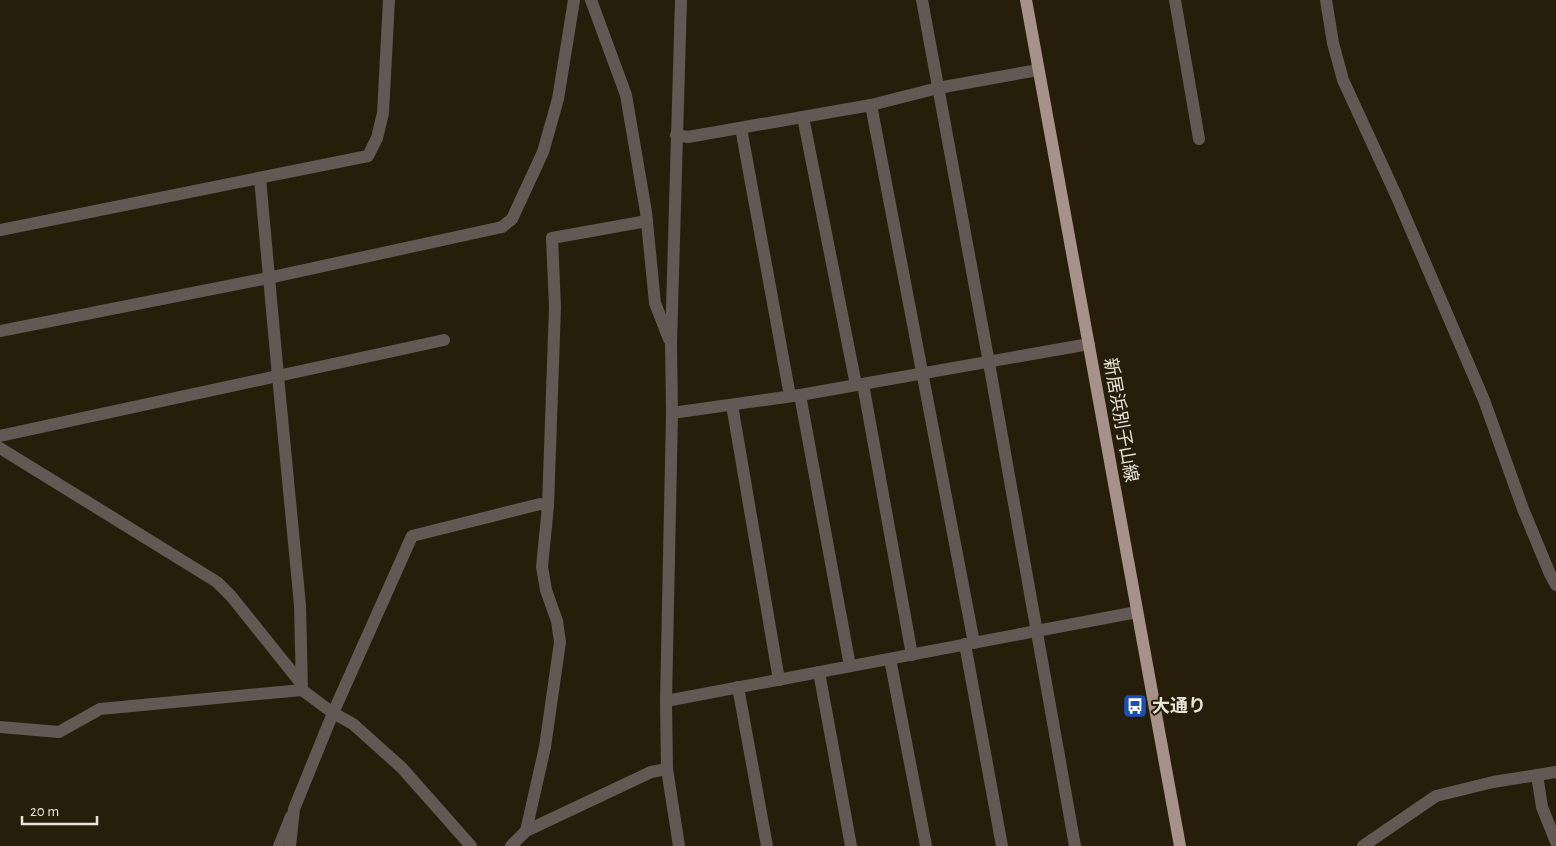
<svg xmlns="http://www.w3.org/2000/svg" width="1556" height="846" viewBox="0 0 1556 846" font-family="'Alegreya Sans','Noto Sans JP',sans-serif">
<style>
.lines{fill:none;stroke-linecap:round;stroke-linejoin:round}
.lane{stroke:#635854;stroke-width:10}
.street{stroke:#635854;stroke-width:12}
.primary{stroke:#a7928a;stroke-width:12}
.labels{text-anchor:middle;stroke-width:4;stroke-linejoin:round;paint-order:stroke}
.street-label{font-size:18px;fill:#eae4d9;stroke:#261e0b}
.poi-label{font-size:18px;font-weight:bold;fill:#eae4d9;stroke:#261e0b;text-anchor:start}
</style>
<rect width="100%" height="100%" fill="#261e0b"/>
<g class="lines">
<polyline class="lane" points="278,846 290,816"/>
<g class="street">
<polyline points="591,0 626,95 646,212 655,303 669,339"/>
<polyline points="922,0 989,363 1075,846"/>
<polyline points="1175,0 1199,139"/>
<polyline points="1326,0 1333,43 1343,80 1396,195 1484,400 1523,509 1550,574 1556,585"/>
<polyline points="871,105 974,643"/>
<polyline points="803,117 856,385"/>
<polyline points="741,128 790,396"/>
<polyline points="676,135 688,137 871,105 938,88 1038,70"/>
<polyline points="260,178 278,376 300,605 302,690 333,713 353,724 402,768 471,846"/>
<polyline points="0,230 368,156 377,138 383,113 389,0"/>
<polyline points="0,331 268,278 502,227 512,219 543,152 558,99 574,0"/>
<polyline points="863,384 912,655"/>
<polyline points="800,395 850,666"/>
<polyline points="732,405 779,680"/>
<polyline points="672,413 800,395 1089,344"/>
<polyline points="0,436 444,340"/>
<polyline points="0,448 217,582 231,596 300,682"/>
<polyline points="965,644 1002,846"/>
<polyline points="890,659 926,846"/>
<polyline points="819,672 851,846"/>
<polyline points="738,687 767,846"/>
<polyline points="666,701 1137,612"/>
<polyline points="0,727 59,732 100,709 302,690"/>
<polyline points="1537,775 1542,807 1556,842"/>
<polyline points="526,831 545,747 560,642 557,621 546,590 542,567 548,506 555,307 552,238 647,221"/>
<polyline points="290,846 294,809 333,713 412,536 540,504 548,506"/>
<polyline points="511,846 526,831 651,772 667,769"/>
<polyline points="679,846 667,769 666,701 672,413 671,343 681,0"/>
<polyline points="1363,846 1436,796 1493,782 1556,772"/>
</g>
<polyline class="primary" points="1026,0 1180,846"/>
</g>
<defs>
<symbol id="bus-square" viewBox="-11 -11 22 22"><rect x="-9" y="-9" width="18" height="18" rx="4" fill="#1a4fb4" stroke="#261e0b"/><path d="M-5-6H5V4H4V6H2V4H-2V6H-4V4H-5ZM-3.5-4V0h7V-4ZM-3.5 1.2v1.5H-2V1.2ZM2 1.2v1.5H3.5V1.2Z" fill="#fff"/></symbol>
</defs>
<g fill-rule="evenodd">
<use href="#bus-square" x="1121" y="692" width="28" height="28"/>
</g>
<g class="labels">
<g class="street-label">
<text transform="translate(1121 420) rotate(80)" y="6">新居浜別子山線</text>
</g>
<g class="poi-label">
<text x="1152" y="712">大通り</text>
</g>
</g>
<path d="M22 816v8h75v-8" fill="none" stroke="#eae4d9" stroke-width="2.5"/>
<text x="30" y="816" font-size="15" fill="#eae4d9" stroke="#261e0b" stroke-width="4" paint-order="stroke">20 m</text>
</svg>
